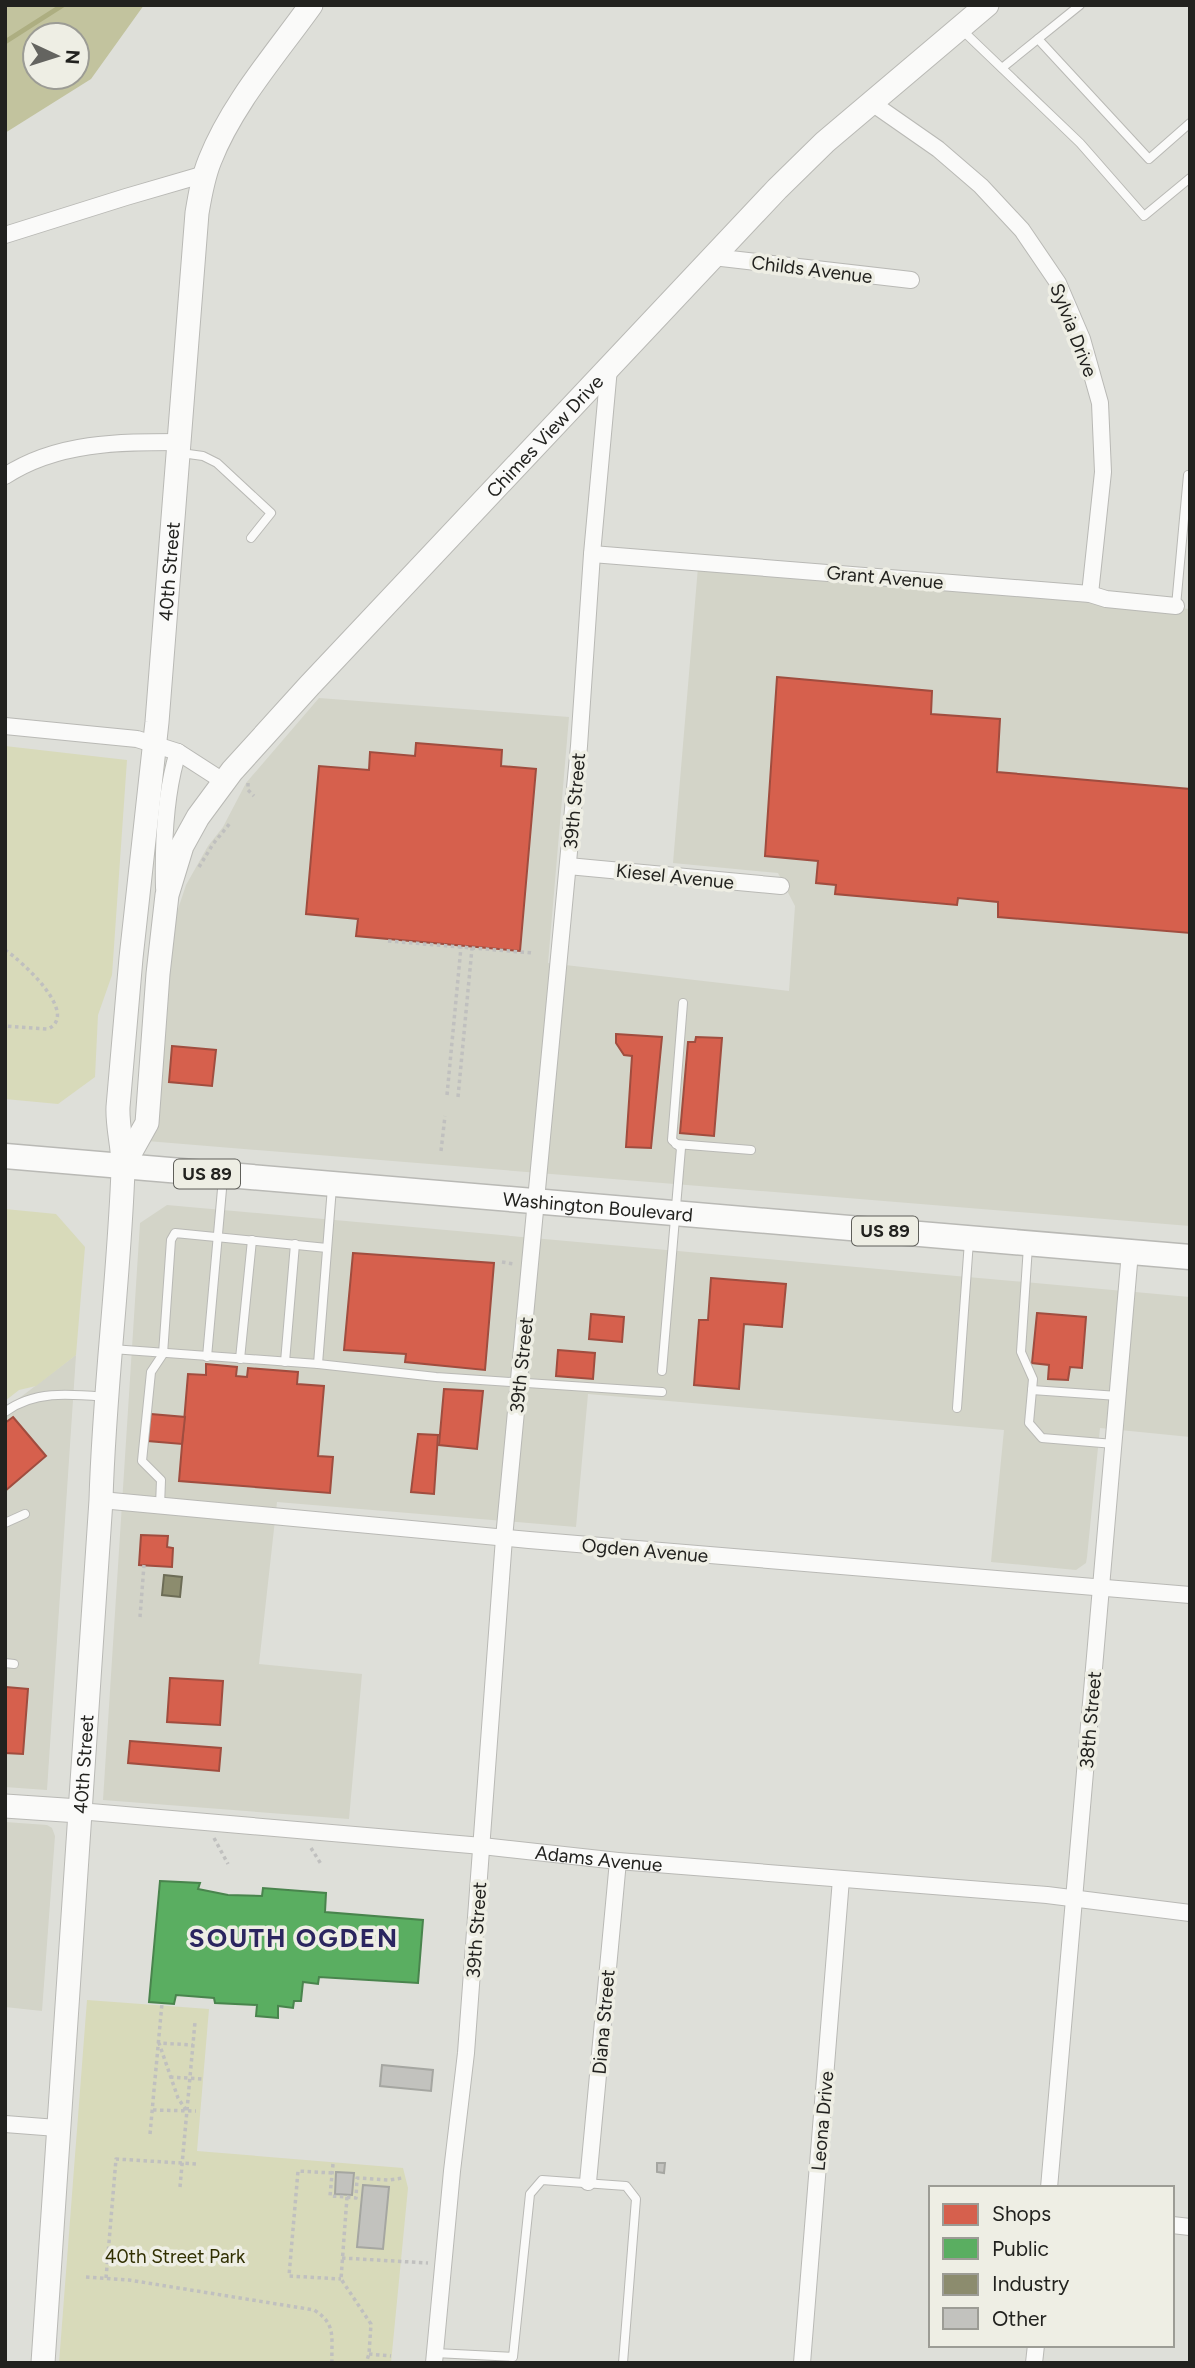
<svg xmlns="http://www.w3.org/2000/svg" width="1195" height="2368" viewBox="0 0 1195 2368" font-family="Figtree,sans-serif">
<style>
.built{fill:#d3d4c8}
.green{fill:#d8daba}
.forest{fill:#c2c39e;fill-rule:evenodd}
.shops{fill:#d6604d;stroke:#a04d3f;stroke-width:2}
.public{fill:#5aae61;stroke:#49844d;stroke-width:2}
.industry{fill:#8c8c6e;stroke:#6c6c56;stroke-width:2}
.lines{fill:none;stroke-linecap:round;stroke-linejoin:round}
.stream{stroke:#adae81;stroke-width:5}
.building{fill:#c2c2be;stroke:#a5a6a1;stroke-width:2}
.lane-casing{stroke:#b9b9b5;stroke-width:10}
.street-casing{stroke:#b9b9b5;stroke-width:18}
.secondary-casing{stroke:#b9b9b5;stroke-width:25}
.primary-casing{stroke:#b9b9b5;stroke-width:27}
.path{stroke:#c0c0bf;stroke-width:3.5;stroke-dasharray:3.5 3.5;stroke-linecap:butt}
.lane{stroke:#fafaf9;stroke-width:8}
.street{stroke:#fafaf9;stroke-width:16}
.secondary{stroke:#fafaf9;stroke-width:23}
.primary{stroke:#fafaf9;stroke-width:24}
.labels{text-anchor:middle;stroke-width:7;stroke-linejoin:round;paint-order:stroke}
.shield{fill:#eeeee4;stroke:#5f5f5a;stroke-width:2}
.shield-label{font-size:18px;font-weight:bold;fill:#22221f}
.street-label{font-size:19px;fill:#22221f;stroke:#eeeee4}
.park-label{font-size:19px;fill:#302f00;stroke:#eeeee4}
.district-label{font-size:26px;font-weight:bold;letter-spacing:2px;fill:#2b255f;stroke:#eeeee4}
</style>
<rect width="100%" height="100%" fill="#dedfd9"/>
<g class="built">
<polygon points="698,567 1190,609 1190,1226 147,1141 177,912 186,885 208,846 223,827 246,783 319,698 569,717 548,963 789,991 795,906 778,873 673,863"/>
<polygon points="167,1205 1190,1297 1190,1437 1100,1428 1087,1557 1086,1563 1076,1570 991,1562 1004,1430 588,1394 576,1527 277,1502 259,1664 362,1674 349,1819 103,1800 140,1223"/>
<polygon points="76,1355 47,1790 5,1787 5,1409"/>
<polygon points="5,1822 47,1825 52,1828 55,1836 42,2011 5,2007"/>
</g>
<g class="green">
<polygon points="5,746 127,760 112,975 98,1015 95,1077 58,1104 5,1099"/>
<polygon points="5,1209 56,1214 85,1247 76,1355 36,1386 19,1390 5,1401"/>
<polygon points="87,2000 209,2009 197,2151 403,2168 408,2188 391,2363 59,2363"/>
</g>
<path class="forest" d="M5,5H144L91,79L5,133ZM35,35H77V77H35Z"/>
<g class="shops">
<polygon points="777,677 932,691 931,714 1000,719 997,772 1190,789 1190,933 998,917 998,902 958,898 957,905 835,894 836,885 816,883 818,861 765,856"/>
<polygon points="416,743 502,750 501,766 536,769 520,951 356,936 358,919 306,914 319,766 369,770 370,752 415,756"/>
<polygon points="616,1034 662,1037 651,1148 626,1147 632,1056 624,1055 616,1043"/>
<polygon points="696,1037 722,1038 714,1136 680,1133 688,1042 695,1042"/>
<polygon points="172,1046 216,1050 212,1086 169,1082"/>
<polygon points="353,1253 494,1263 485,1370 405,1362 406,1354 344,1350"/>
<polygon points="711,1278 786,1284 782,1327 744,1324 739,1389 694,1385 699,1320 708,1320"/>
<polygon points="1037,1313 1086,1317 1082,1368 1070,1367 1068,1380 1048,1379 1049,1365 1032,1363"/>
<polygon points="591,1314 624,1317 622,1342 589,1339"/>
<polygon points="558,1350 595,1353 593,1379 556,1376"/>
<polygon points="206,1364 237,1367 236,1376 247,1377 248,1368 298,1372 297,1384 324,1386 318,1456 333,1457 330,1493 179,1481 188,1374 206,1375"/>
<polygon points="444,1389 483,1391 477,1449 439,1445"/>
<polygon points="151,1414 185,1417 182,1444 148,1441"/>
<polygon points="13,1417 46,1456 5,1491 5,1423"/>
<polygon points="418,1434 438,1435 434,1494 411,1492"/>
<polygon points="141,1535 168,1536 167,1547 173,1548 172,1567 139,1565"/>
<polygon points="170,1678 223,1681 220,1725 167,1722"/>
<polygon points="6,1687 28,1689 23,1754 5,1753"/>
<polygon points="130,1741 221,1748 219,1771 128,1763"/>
</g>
<polygon class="public" points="160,1881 200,1883 198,1889 228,1895 262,1896 263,1888 326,1893 325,1912 423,1920 418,1983 319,1977 318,1984 303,1982 301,2001 294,2001 293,2008 278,2006 278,2018 256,2016 257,2005 215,2003 214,1998 176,1995 174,2004 149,2002"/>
<polygon class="industry" points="164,1575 182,1577 180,1597 162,1595"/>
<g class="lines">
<polyline class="stream" points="5,42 63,5"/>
</g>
<g class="building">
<polygon points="382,2065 433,2070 431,2091 380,2086"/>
<polygon points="657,2163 665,2163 664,2173 657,2172"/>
<polygon points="336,2172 354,2173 352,2195 335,2194"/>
<polygon points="363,2185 389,2187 383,2249 357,2247"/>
</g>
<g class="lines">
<defs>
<g id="lane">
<polyline points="961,29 1080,143 1144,216 1190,178"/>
<polyline points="1038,39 1149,159 1190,123"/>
<polyline points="1002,68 1080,5"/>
<polyline points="181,453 203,456 217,463 271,513 251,538"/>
<polyline points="1176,606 1188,475"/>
<polyline points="676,1144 751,1150"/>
<polyline points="1028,1246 1021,1352 1033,1379 1029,1423 1042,1438 1114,1444"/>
<polyline points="112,1349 318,1364 332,1187"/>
<polyline points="207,1357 223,1178"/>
<polyline points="240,1359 252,1240"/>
<polyline points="285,1362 295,1244"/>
<polyline points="318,1364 436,1377 662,1392"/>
<polyline points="662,1371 681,1148 672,1140 683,1003"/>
<polyline points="1032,1390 1118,1396"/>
<polyline points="957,1408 969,1241"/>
<path d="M5,1412C34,1390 71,1394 106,1397"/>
<polyline points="160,1506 161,1480 142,1461 151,1372 163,1354 171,1240 175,1233 327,1248"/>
<polyline points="5,1523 25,1514"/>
<polyline points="5,1663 14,1664"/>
<polyline points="435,2353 513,2357 530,2194 542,2180 626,2186 636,2199 623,2363"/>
</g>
<g id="street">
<polyline points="872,103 938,149 981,186 1022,230 1058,283 1082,339 1100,403 1103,472 1090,594"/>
<polyline points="5,235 126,197 205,174"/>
<polyline points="713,257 911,280"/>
<path d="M5,476C57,442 119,442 179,442"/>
<polyline points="592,554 1090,594 1106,599 1176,606"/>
<polyline points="5,726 137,739 178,752 223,781"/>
<polyline points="568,866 781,886"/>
<path d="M164,888C163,845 165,793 178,752"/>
<polyline points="101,1500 529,1540 1190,1595"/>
<path id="s1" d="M79,1811L482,1846L618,1861L1047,1895L1190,1913"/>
<polyline points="5,2124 57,2128"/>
<polyline points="588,2182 618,1861"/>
<polyline points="1049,2188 1130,1252"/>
<polyline points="1172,2225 1190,2227"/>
<polyline points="434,2363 452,2171 466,2053 504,1538 579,746 592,554 609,368"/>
<polyline points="802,2363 841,1879"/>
<polyline points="1034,2363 1036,2345"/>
</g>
<g id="secondary">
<path id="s2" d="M123,1166L147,1123L158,974L167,895L182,846L198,817L232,771L309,686L777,189L825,142L987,5"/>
<polyline points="5,1806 79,1811"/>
<path id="s3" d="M43,2363L101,1500C104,1390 119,1281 123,1170C124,1149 117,1128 118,1107L131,958L157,722L197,213C200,195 203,177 210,160C232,104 276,54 311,5"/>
</g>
<g id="primary">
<path id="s4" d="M5,1156L1190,1257"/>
</g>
</defs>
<use href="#lane" class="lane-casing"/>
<use href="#street" class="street-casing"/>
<use href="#secondary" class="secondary-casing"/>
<use href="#primary" class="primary-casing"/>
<g class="path">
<polyline points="248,783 248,790 254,796"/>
<polyline points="199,867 213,844 231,822"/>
<polyline points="388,941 533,953"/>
<path d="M5,950C22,961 80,1014 48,1029L5,1026"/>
<polyline points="447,1095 461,947"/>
<polyline points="458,1097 472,948"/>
<polyline points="441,1151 445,1116"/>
<polyline points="502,1262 514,1264"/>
<polyline points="140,1617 144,1565"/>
<polyline points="214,1838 228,1864"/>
<polyline points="311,1848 321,1864"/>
<polyline points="170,2077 203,2079"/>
<polyline points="153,2110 196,2111"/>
<polyline points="186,2110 178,2098 159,2043 193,2045"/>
<polyline points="150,2134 162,2003"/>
<polyline points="333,2164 330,2196 347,2197 341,2279 371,2324 369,2354 366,2363"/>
<polyline points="332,2173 298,2171 289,2276 341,2279"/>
<polyline points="180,2187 195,2022"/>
<polyline points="347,2197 356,2198 357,2178 389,2180 402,2178"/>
<polyline points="342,2258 428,2263"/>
<path d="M86,2277L129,2280L314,2310C337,2324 331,2338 332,2363"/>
<polyline points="106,2278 116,2159 197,2164"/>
<polyline points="369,2354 391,2356"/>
</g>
<use href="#lane" class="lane"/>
<use href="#street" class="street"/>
<use href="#secondary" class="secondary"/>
<use href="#primary" class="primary"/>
</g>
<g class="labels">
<g class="shield">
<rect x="174" y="1159.5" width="66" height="29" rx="5"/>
<rect x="852" y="1216.5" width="66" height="29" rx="5"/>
</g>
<g class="shield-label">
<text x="207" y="1180">US 89</text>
<text x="885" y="1237">US 89</text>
</g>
<g class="street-label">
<text transform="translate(812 269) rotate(7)" y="7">Childs Avenue</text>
<text transform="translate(1074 330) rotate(69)" y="7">Sylvia Drive</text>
<text dy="7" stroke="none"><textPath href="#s2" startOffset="878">Chimes View Drive</textPath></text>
<text dy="7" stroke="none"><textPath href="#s3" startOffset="1797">40th Street</textPath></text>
<text transform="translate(885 577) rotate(5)" y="7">Grant Avenue</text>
<text transform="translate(574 801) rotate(-85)" y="7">39th Street</text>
<text transform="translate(675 876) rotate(6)" y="7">Kiesel Avenue</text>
<text dy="7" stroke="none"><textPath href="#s4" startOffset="595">Washington Boulevard</textPath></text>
<text transform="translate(521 1365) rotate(-84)" y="7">39th Street</text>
<text transform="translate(645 1550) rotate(5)" y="7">Ogden Avenue</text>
<text transform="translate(1090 1720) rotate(-85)" y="7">38th Street</text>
<text dy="7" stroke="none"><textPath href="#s3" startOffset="600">40th Street</textPath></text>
<text dy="7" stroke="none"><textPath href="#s1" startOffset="522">Adams Avenue</textPath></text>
<text transform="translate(476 1930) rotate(-86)" y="7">39th Street</text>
<text transform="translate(603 2022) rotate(-85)" y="7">Diana Street</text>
<text transform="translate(822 2121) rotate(-85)" y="7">Leona Drive</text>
</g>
<g class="park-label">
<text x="175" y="2263">40th Street Park</text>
</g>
<g class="district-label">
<text x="294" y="1947">SOUTH OGDEN</text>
</g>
</g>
<rect width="1195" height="2368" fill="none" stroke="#22221f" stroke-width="14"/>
<rect x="929" y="2186" width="245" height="161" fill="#eeeee4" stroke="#9c9c95" stroke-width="2"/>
<rect x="943" y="2204" width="35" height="21" fill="#d6604d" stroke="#9c9c95" stroke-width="2"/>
<text x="992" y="2221" font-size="21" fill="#22221f">Shops</text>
<rect x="943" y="2238" width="35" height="21" fill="#5aae61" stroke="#9c9c95" stroke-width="2"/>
<text x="992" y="2256" font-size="21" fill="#22221f">Public</text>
<rect x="943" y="2274" width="35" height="21" fill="#8c8c6e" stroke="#9c9c95" stroke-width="2"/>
<text x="992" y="2291" font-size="21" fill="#22221f">Industry</text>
<rect x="943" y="2308" width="35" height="21" fill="#c2c2be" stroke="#9c9c95" stroke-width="2"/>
<text x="992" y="2326" font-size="21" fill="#22221f">Other</text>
<g transform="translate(56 56) rotate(94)"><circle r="33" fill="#eeeee4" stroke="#9c9c95" stroke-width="2"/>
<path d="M0-5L12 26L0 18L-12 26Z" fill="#646460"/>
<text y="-10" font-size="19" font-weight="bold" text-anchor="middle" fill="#22221f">N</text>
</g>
</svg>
